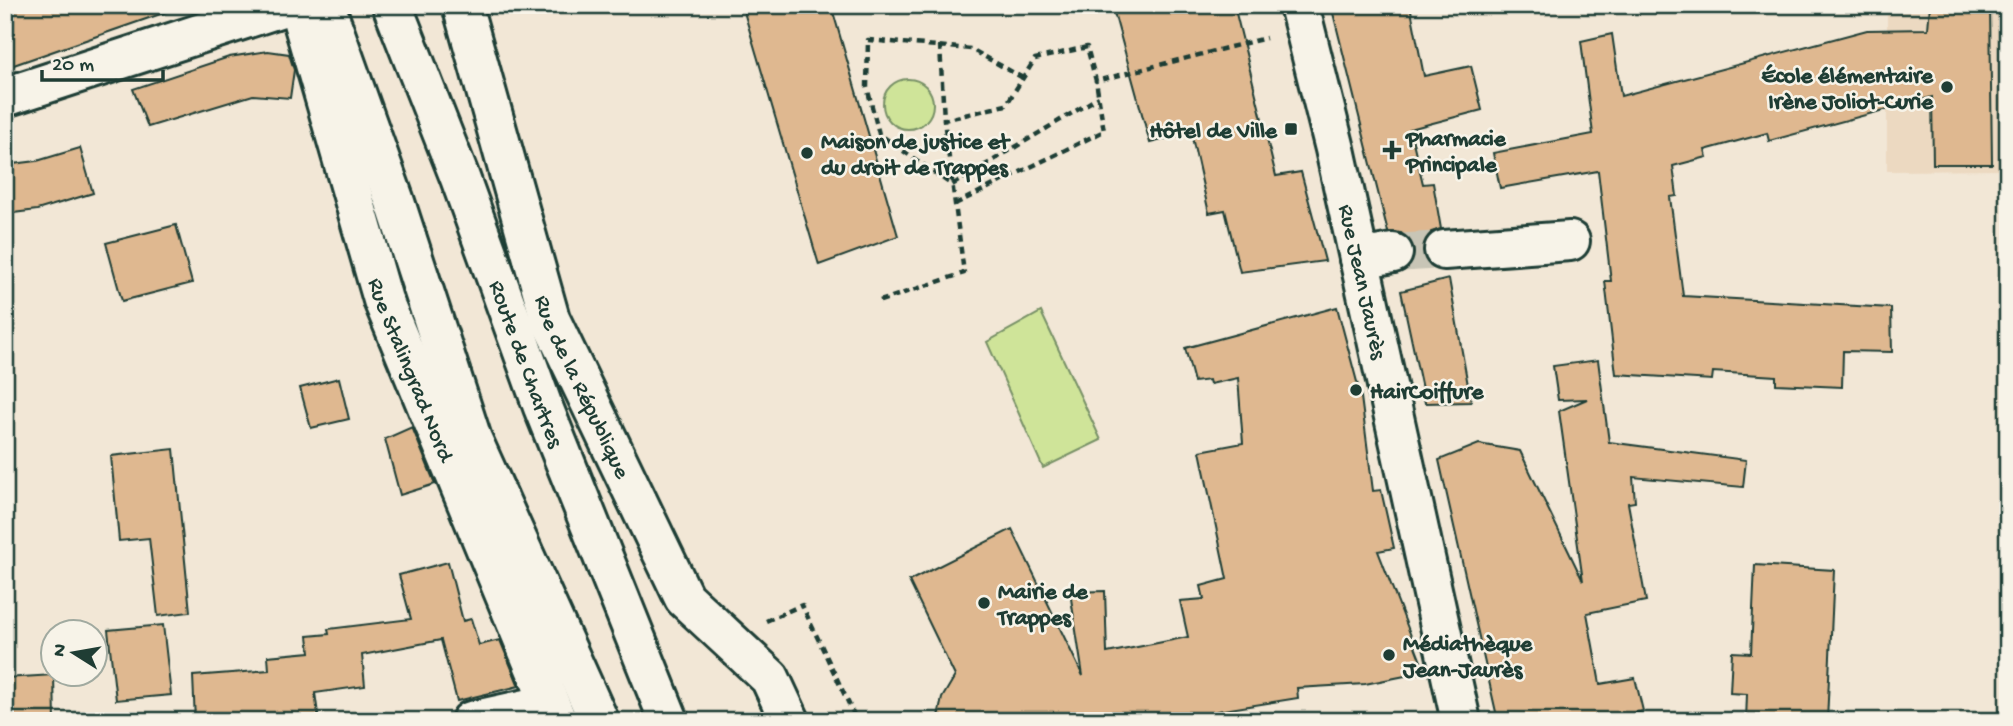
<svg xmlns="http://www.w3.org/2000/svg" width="2013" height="726" viewBox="0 0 2013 726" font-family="'Gochi Hand',sans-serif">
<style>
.built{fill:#ecd9c1}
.green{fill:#cfe499;stroke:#779066;stroke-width:2}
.building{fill:#dfb890;stroke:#1f3d34;stroke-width:2}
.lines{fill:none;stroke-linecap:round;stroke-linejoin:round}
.minor-tunnel{stroke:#c8c5b6;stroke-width:38;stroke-dasharray:38 19;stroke-linecap:butt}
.minor-casing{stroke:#1f3d34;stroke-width:44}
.major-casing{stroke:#1f3d34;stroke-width:44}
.path{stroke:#1f3d34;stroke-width:4.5;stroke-dasharray:7 5;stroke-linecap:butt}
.minor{stroke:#f7f3e8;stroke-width:38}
.major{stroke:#f7f3e8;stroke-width:38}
.poi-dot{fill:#1f3d34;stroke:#f7f3e8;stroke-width:2.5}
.labels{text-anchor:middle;stroke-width:5;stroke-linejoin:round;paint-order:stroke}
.poi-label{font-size:23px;font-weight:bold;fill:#1f3d34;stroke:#f7f3e8;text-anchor:start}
.street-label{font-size:23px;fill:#1f3d34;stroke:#f7f3e8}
</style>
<rect width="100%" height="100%" fill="#f2e7d6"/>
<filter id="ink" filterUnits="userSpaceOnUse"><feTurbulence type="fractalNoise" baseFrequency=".0143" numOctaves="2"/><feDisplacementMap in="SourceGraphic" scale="14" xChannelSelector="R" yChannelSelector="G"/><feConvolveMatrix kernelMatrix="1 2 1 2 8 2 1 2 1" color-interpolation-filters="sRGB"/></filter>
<g filter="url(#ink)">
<polygon class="built" points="1887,5 2008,5 2008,170 1887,171"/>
<g class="green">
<circle cx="908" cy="104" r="25"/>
<polygon points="1041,312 1101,440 1043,468 987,342"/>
</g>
<g class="building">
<polygon points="5,5 171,5 172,10 5,68"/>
<polygon points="742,5 831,5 898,236 819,265"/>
<polygon points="1112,5 1234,5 1276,176 1301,172 1325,261 1240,272 1225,210 1209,213 1191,133 1150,143"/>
<polygon points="1331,5 1410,5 1424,76 1471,66 1482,110 1410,129 1423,184 1433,183 1441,229 1431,232 1423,249 1415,250 1410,240 1401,233 1388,232"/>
<polygon points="1930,5 1990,5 1992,164 1933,164 1932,97 1769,141 1767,133 1705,150 1707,157 1673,166 1677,196 1670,197 1683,296 1891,308 1892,352 1843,351 1842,387 1776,384 1776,376 1713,372 1712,380 1616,374 1605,281 1611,281 1598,171 1500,188 1493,153 1593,134 1581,41 1612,34 1621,96 1867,30 1928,29"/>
<polygon points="268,51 289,54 294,70 290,98 253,95 148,127 133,89 229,57"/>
<polygon points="80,148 93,193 37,210 5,214 5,165 37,161"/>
<polygon points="176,225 192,283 122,301 106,243"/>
<polygon points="1449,279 1471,402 1425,403 1401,291"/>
<polygon points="1337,307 1361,397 1373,491 1381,490 1394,548 1378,551 1425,672 1365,684 1297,688 1298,698 1217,711 1218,721 937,721 942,698 955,676 909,581 1012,529 1083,676 1070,592 1105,591 1107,653 1188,637 1180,601 1204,599 1201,586 1227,579 1200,451 1243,443 1238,378 1210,384 1209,380 1194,382 1185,348"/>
<polygon points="1598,360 1609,442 1746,460 1743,487 1633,477 1635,502 1628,503 1646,601 1587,613 1600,684 1635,678 1643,711 1607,721 1498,721 1439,460 1479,444 1520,451 1583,581 1559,411 1587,399 1558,400 1553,366"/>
<polygon points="339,378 349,419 311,428 300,388"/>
<polygon points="412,427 435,484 400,495 385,439"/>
<polygon points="174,449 190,612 158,616 149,538 119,541 111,456"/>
<polygon points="448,562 463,621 471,619 479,645 500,640 519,686 457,701 441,640 362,655 365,686 315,693 319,721 195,721 193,676 269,670 268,656 310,652 308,636 329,634 328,629 411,619 399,575"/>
<polygon points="1755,565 1834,570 1827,721 1746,721 1747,694 1730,693 1732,652 1751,653"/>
<polygon points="163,625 171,695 116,700 108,630"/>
<polygon points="54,675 55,721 5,721 5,678"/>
</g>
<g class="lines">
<polyline class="minor-tunnel" points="1393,253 1444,250"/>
<defs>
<g id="minor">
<path id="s1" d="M298,5L383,300L557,721"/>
<path id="s2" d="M462,5L550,319L684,598L770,678L790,721"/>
<path id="s3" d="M1299,5L1335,149L1461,721"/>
<polyline points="5,97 288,5"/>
<polyline points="1444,250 1570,241"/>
<polyline points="1359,259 1393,253"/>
<polyline points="471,721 549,704"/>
</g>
<g id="major">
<polyline points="325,5 394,199 472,439 599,721"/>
<path id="s4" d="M392,5L460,178L543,407L669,721"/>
</g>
</defs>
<use href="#minor" class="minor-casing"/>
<use href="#major" class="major-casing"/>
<g class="path">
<polyline points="940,45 944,120"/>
<polyline points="1023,78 971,49 868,40 867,87 879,134 952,185 1099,97"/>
<polyline points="955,204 1104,131 1096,81"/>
<polyline points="880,301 964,273 944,120 1006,105 1035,59 1087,47 1096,81 1266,38"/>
<polyline points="766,621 802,605 857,721"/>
</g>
<use href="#minor" class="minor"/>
<use href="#major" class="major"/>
</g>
</g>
<g class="poi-dot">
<circle cx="1947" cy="87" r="7"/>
<rect x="1284" y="122" width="14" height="14" rx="3.5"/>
<path d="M1388.5 139.5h7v7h7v7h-7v7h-7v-7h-7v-7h7z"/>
<circle cx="807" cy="153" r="7"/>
<circle cx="1356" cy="390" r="7"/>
<circle cx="984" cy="603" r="7"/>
<circle cx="1389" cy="655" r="7"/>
</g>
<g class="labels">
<g class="poi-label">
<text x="1933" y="82" text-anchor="end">École élémentaire<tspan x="1933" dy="26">Irène Joliot-Curie</tspan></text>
<text x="1277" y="137" text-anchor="end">Hôtel de Ville</text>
<text x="1406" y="145">Pharmacie<tspan x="1406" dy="26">Principale</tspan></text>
<text x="821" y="148">Maison de justice et<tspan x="821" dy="26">du droit de Trappes</tspan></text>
<text x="1370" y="398">HairCoiffure</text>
<text x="998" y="598">Mairie de<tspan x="998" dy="26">Trappes</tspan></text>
<text x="1403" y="650">Médiathèque<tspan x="1403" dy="26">Jean-Jaurès</tspan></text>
</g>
<g class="street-label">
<text dy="8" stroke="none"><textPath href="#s3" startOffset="284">Rue Jean Jaurès</textPath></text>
<text dy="8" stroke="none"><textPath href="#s4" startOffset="383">Route de Chartres</textPath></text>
<text dy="8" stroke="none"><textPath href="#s1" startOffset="382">Rue Stalingrad Nord</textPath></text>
<text dy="8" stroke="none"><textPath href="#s2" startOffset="401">Rue de la République</textPath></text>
</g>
</g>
<rect width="2013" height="726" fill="none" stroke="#f7f3e8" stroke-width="28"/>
<rect x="14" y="14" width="1985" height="698" fill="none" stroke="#1f3d34" stroke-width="2.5" filter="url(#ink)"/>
<g transform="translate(74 653) rotate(281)"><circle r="33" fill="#f7f3e8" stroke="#a1aaa0" stroke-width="2"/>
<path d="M0-5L12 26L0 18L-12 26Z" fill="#1f3d34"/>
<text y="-10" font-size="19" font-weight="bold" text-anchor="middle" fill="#1f3d34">N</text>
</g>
<path d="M42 70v10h121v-10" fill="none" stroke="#1f3d34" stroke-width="3.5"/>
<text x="52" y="70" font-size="21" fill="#1f3d34" stroke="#f7f3e8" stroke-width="5" paint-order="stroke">20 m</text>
</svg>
